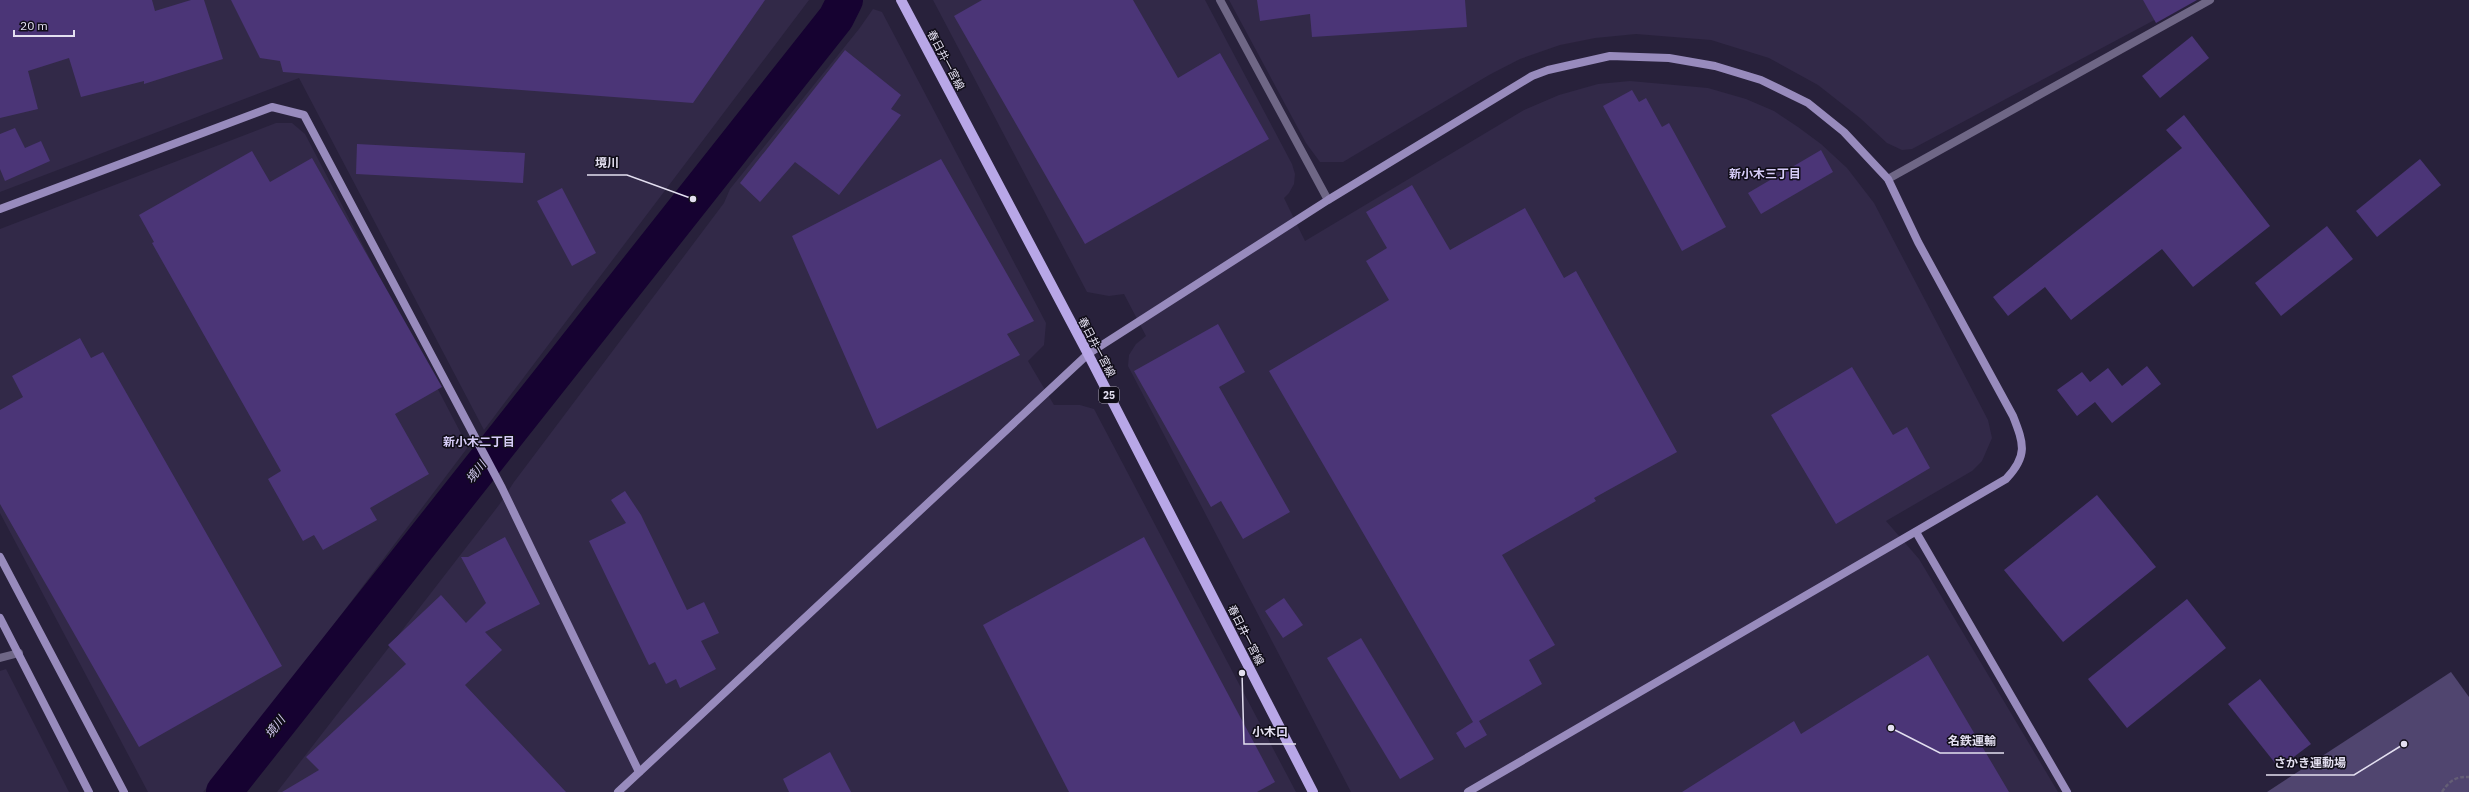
<svg xmlns="http://www.w3.org/2000/svg" width="2469" height="792" viewBox="0 0 2469 792" font-family="'IBM Plex Sans','Noto Sans JP',sans-serif">
<style>
.built{fill:#322948}
.green{fill:#50456f}
.lines{fill:none;stroke-linecap:round;stroke-linejoin:round}
.river{stroke:#160231;stroke-width:36}
.building{fill:#4b3577}
.path{stroke:#645e75;stroke-width:2.5;stroke-dasharray:4 2;stroke-linecap:butt}
.street{stroke:#6f6786;stroke-width:8}
.secondary{stroke:#988bbd;stroke-width:8}
.primary{stroke:#b8a7e7;stroke-width:10}
.labels{text-anchor:middle;stroke-width:3;stroke-linejoin:round;paint-order:stroke}
.shield{fill:#100d18;stroke:#a4a0af;stroke-width:1}
.shield-label{font-size:10px;font-weight:bold;fill:#e3dff0}
.street-label{font-size:11px;fill:#e3dff0;stroke:#100d18}
.neighbourhood-label{font-size:12px;font-weight:bold;fill:#d6ccf7;stroke:#100d18}
.water-label{font-size:12px;font-style:italic;fill:#d2c9f0;stroke:#100d18}
.leader{fill:none;stroke:#e3dff0;stroke-width:1.5}
.callout-dot{fill:#e3dff0;stroke:#100d18;stroke-width:1.5}
.callout-label{font-size:12px;text-anchor:middle;font-weight:bold;fill:#e3dff0;stroke:#100d18;stroke-width:3;stroke-linejoin:round;paint-order:stroke}
</style>
<rect width="100%" height="100%" fill="#28213b"/>
<g class="built">
<polygon points="0,0 809,0 484,430 299,78 0,192"/>
<polygon points="933,0 1205,0 1292,164 1295,174 1294,184 1289,193 1284,198 1305,241 1524,110 1559,95 1598,84 1630,81 1708,88 1746,99 1774,111 1798,127 1821,144 1847,168 1874,203 1988,420 1992,438 1982,461 1972,471 1886,521 1919,559 2058,792 1351,792 1128,366 1129,355 1136,344 1146,336 1124,294 1109,296 1087,292"/>
<polygon points="1229,0 2192,0 1912,149 1902,150 1887,143 1860,118 1818,85 1769,58 1711,40 1636,34 1595,38 1560,45 1520,59 1489,75 1343,162 1320,162 1306,143"/>
<polygon points="873,9 882,12 1046,323 1044,345 1028,361 1054,405 1080,405 1094,409 1296,792 277,792 499,505 514,482 724,203 730,189 859,29"/>
<polygon points="276,123 292,123 305,134 468,447 223,771 203,792 148,792 0,513 0,229"/>
<polygon points="6,669 69,792 0,792 0,671"/>
</g>
<polygon class="green" points="2451,672 2469,697 2469,792 2267,792"/>
<g class="lines">
<polyline class="river" points="224,792 836,18 845,0"/>
</g>
<g class="building">
<polygon points="0,0 152,0 155,11 191,0 204,0 223,59 144,84 144,81 81,97 69,58 28,71 38,109 0,118"/>
<polygon points="231,0 765,0 693,103 283,72 280,61 260,58"/>
<polygon points="982,0 1133,0 1178,78 1220,53 1269,139 1085,244 954,16"/>
<polygon points="1257,0 1465,0 1467,27 1312,37 1310,14 1260,21"/>
<polygon points="2143,0 2197,0 2156,23"/>
<polygon points="2192,36 2209,58 2160,98 2142,76"/>
<polygon points="845,50 901,95 891,109 901,115 839,195 795,162 760,202 740,183"/>
<polygon points="1632,90 1639,102 1646,98 1662,127 1669,123 1726,227 1682,251 1603,106"/>
<polygon points="2184,115 2270,226 2193,287 2162,249 2071,320 2045,287 2008,316 1993,297 2182,148 2166,130"/>
<polygon points="15,128 25,148 41,141 50,161 5,181 0,169 0,134"/>
<polygon points="357,144 525,153 523,183 356,174"/>
<polygon points="1821,150 1833,172 1761,214 1748,193"/>
<polygon points="252,151 270,182 312,158 442,387 395,414 429,474 370,508 377,520 323,550 314,535 303,541 268,479 281,471 152,243 154,242 139,215"/>
<polygon points="941,159 1034,321 1007,334 1020,355 877,429 792,236"/>
<polygon points="2420,159 2441,185 2377,237 2356,211"/>
<polygon points="1412,185 1450,250 1525,208 1564,278 1576,271 1677,452 1594,498 1596,501 1502,555 1555,645 1529,660 1542,684 1479,721 1487,735 1465,748 1456,733 1473,722 1269,371 1389,300 1366,261 1387,248 1366,212"/>
<polygon points="562,188 596,253 572,266 537,201"/>
<polygon points="2327,226 2353,259 2281,316 2255,283"/>
<polygon points="1218,324 1245,372 1219,387 1290,512 1243,539 1221,501 1211,507 1134,371"/>
<polygon points="80,338 91,358 103,352 282,666 139,747 0,504 0,410 23,397 12,376"/>
<polygon points="2147,366 2161,384 2112,423 2095,402 2077,416 2057,390 2082,372 2090,382 2108,368 2122,386"/>
<polygon points="1852,367 1893,435 1907,427 1930,468 1836,524 1771,415"/>
<polygon points="625,491 641,515 687,610 704,602 719,633 701,641 716,669 680,688 676,679 666,684 655,662 649,665 589,541 626,523 611,500"/>
<polygon points="2097,495 2156,567 2063,642 2004,570"/>
<polygon points="505,537 540,604 485,632 502,650 465,685 566,792 282,792 319,770 306,757 406,664 388,645 441,595 466,623 486,603 461,557 468,557"/>
<polygon points="1144,537 1275,782 1257,792 1069,792 983,625"/>
<polygon points="1284,598 1303,625 1283,638 1265,611"/>
<polygon points="2187,599 2226,648 2127,728 2088,679"/>
<polygon points="1361,638 1434,759 1400,779 1327,658"/>
<polygon points="1928,655 2009,792 1682,792 1794,721 1801,734"/>
<polygon points="2260,679 2311,744 2279,768 2228,704"/>
<polygon points="830,752 851,792 789,792 783,779"/>
</g>
<g class="lines">
<path class="path" d="M2442,792C2449,781 2456,776 2469,777"/>
<g class="street">
<polyline points="1220,0 1328,200"/>
<polyline points="1888,179 2210,0"/>
<polyline points="0,658 19,653"/>
</g>
<g class="secondary">
<polyline points="0,209 272,107 304,115 502,488 639,772"/>
<polyline points="1916,532 2067,792"/>
<polyline points="0,557 124,792"/>
<polyline points="0,618 89,792"/>
<path d="M618,792L1088,354L1328,200L1532,76L1548,70L1610,56L1669,58L1715,66L1761,80L1808,103L1844,132L1888,179L1918,242L2013,416C2024,444 2028,456 2006,479L1468,792"/>
</g>
<polyline class="primary" points="901,0 1088,354 1313,792"/>
</g>
<g class="labels">
<rect class="shield" x="1099" y="387" width="20" height="16" rx="3"/>
<g class="shield-label">
<text x="1109" y="399">25</text>
</g>
<g class="street-label">
<text transform="translate(946 60) rotate(62)" y="4">春日井一宮線</text>
<text transform="translate(1097 347) rotate(62)" y="4">春日井一宮線</text>
<text transform="translate(1246 635) rotate(63)" y="4">春日井一宮線</text>
</g>
<g class="neighbourhood-label">
<text x="1765" y="178">新小木三丁目</text>
<text x="479" y="446">新小木二丁目</text>
</g>
<g class="water-label">
<text transform="translate(476 472) rotate(-52)" y="4">境川</text>
<text transform="translate(275 727) rotate(-52)" y="4">境川</text>
</g>
</g>
<path class="leader" d="M693 199L627 175H587M1242 673L1244 744H1296M1891 728L1940 753H2004M2404 744L2354 775H2266"/>
<g class="callout-dot">
<circle cx="693" cy="199" r="4"/>
<circle cx="1242" cy="673" r="4"/>
<circle cx="1891" cy="728" r="4"/>
<circle cx="2404" cy="744" r="4"/>
</g>
<g class="callout-label">
<text x="607" y="167">境川</text>
<text x="1270" y="736">小木口</text>
<text x="1972" y="745">名鉄運輸</text>
<text x="2310" y="767">さかき運動場</text>
</g>
<path d="M14 30v6h60v-6" fill="none" stroke="#e3dff0" stroke-width="2"/>
<text x="20" y="30" font-size="12" fill="#e3dff0" stroke="#100d18" stroke-width="3" paint-order="stroke">20 m</text>
</svg>
